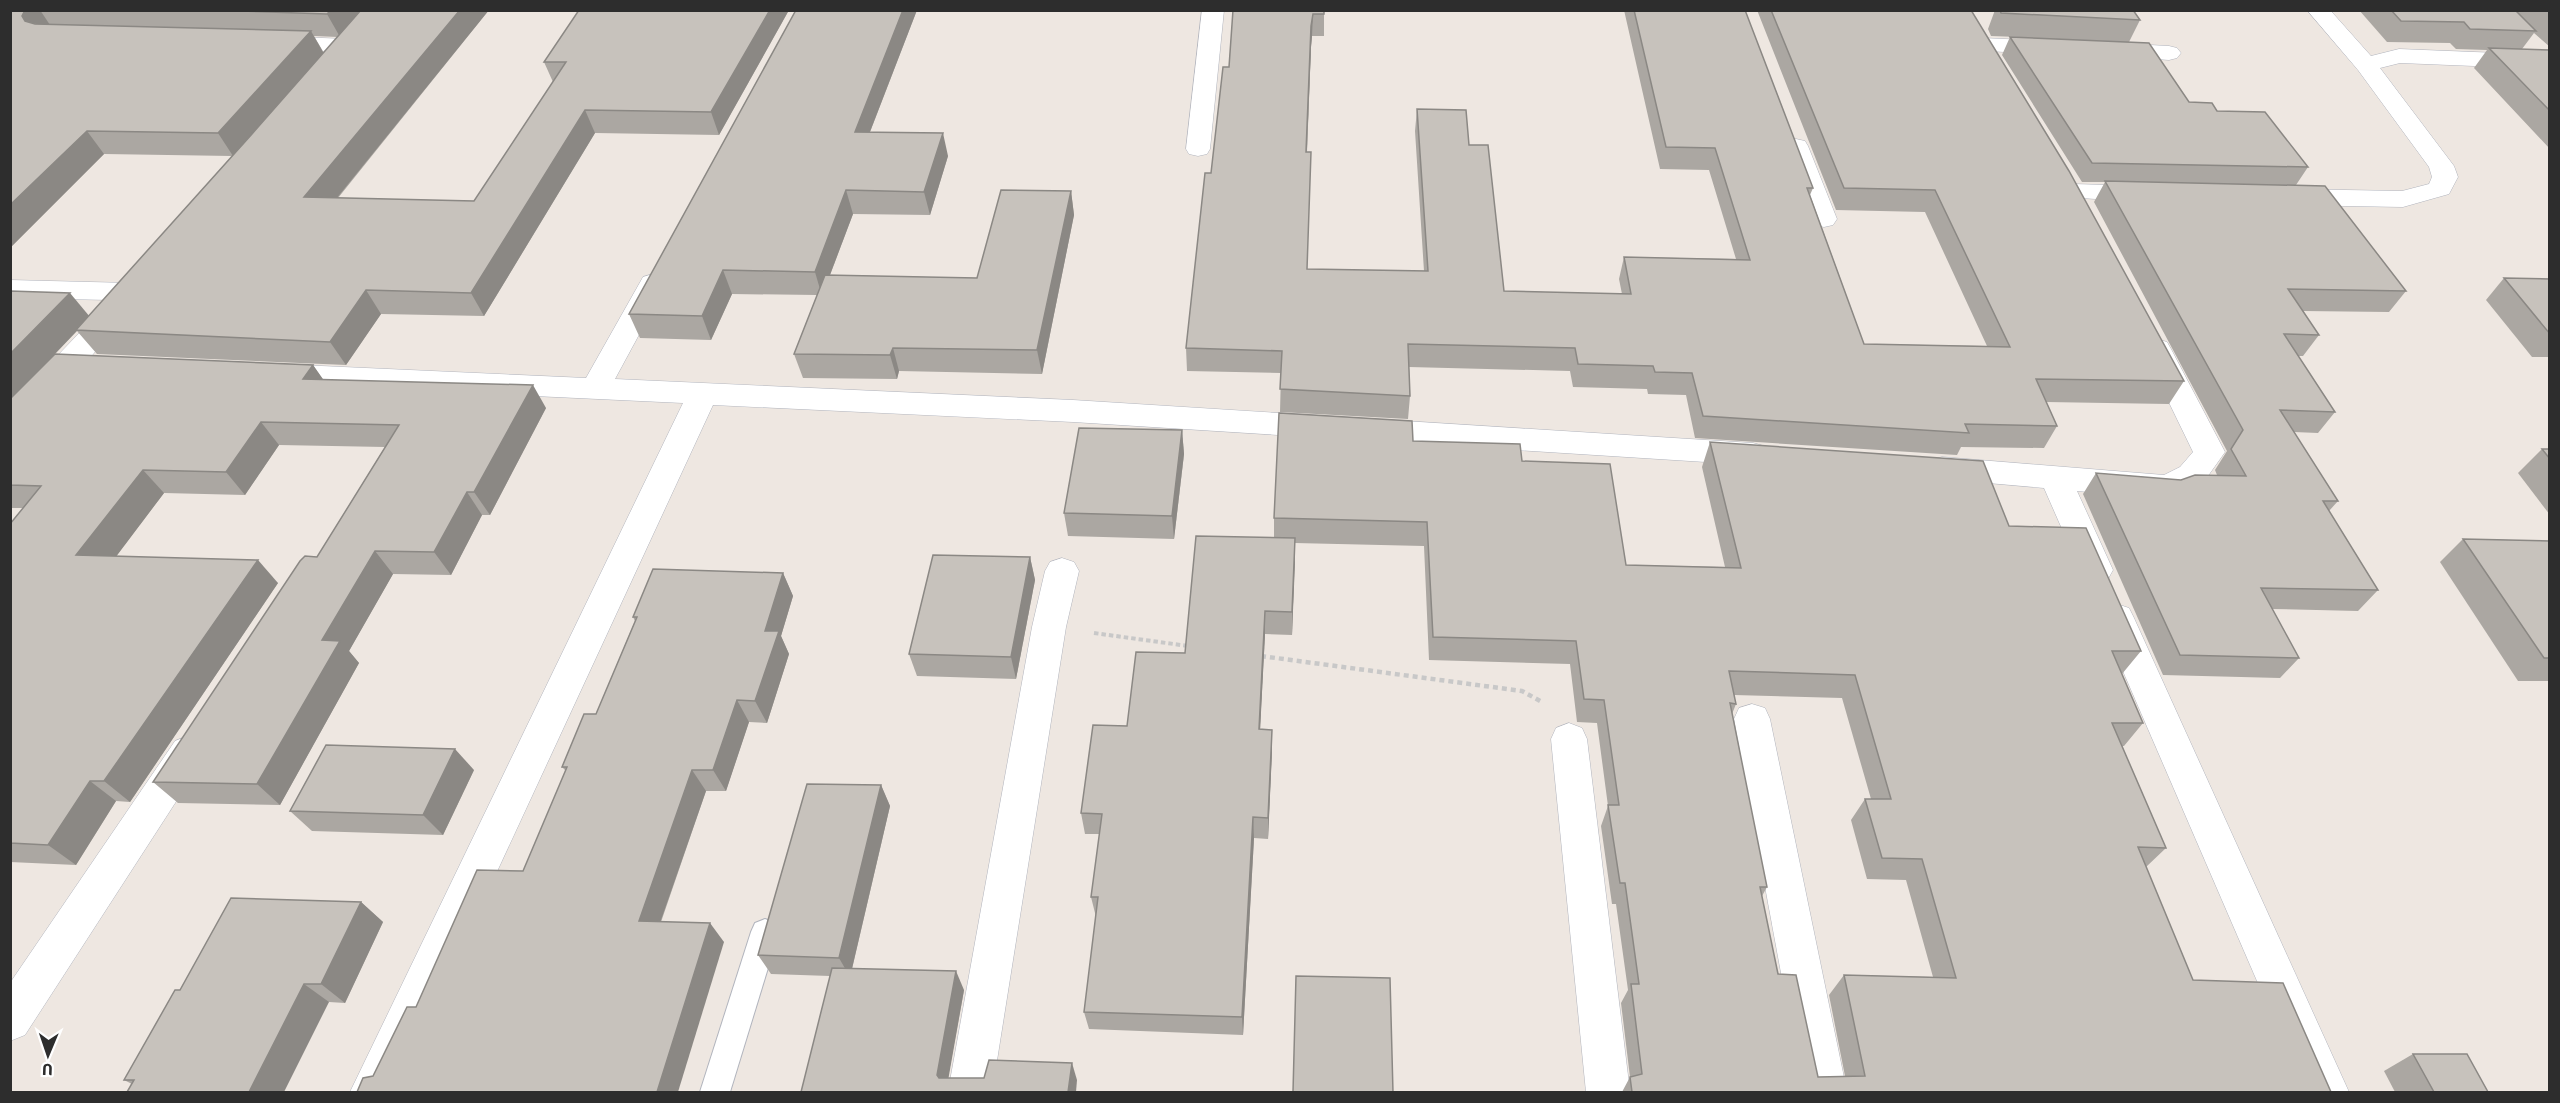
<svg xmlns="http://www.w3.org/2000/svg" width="2560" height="1103" viewBox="0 0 2560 1103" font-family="Signika,sans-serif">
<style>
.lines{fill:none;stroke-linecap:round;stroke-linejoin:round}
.lane-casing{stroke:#b1b4bd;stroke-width:2}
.street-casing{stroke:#b1b4bd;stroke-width:1}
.path-far1{stroke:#c8c8c8;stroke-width:4;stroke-dasharray:4.5 3;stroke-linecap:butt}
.path{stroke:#c8c8c8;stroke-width:4.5;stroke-dasharray:5 4;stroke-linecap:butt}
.lane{fill:#fff;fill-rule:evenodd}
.street{fill:#fff;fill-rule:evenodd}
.wall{fill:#aba7a2;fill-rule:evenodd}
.shaded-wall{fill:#8b8884}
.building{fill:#c7c2bc;stroke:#8b8884;stroke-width:1.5;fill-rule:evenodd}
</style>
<rect width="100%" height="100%" fill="#eee7e1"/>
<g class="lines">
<defs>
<polygon id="lane" points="765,919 775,923 779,932 730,1092 700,1092 751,932 755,923"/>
<g id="street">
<polygon points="1202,10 1224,10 1210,149 1207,154 1198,156 1189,154 1186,149"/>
<polygon points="2307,10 2330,10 2371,56 2399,49 2550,55 2550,69 2400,63 2380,68 2454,166 2458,177 2449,194 2403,207 2289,205 2280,203 2276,197 2280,191 2289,189 2402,191 2429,184 2432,177 2429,167 2358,70"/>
<polygon points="273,36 347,39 355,41 358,46 355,51 347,53 265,48 262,43 265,38"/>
<polygon points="1982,38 2050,41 2058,43 2061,48 2058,53 2050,55 1974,50 1971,45 1974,40"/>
<polygon points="2111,43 2169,46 2177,48 2181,53 2177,58 2169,60 2103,55 2100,50 2103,45"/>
<polygon points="1796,139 1805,141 1808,146 1837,219 1833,225 1824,227 1815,225 1811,219 1784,146 1787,141"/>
<polygon points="2073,184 2144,186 2153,189 2157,194 2153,199 2144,202 2064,197 2060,192 2064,187"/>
<polygon points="653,274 663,277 667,283 615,379 1073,400 1753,443 1764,446 1769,454 1764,462 1753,465 1073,422 713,405 395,1092 350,1092 683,403 277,384 267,381 262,374 267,367 277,364 586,378 643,277"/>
<polygon points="10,280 130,283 140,286 144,292 140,298 125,301 131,308 127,314 78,372 21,432 10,435 10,405 111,300 10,298"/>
<polygon points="2157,339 2167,342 2171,349 2225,452 2203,483 2166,499 2077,491 2113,570 2108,579 2096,583 2084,579 2044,488 1942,479 1931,476 1926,468 1931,460 1942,457 2164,475 2180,467 2193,452 2143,349 2147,342"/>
<polygon points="1062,558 1074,562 1079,571 1066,627 992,1092 948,1092 1032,627 1045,571 1050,562"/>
<polygon points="2117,604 2129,608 2134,618 2349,1092 2305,1092 2100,618 2105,608"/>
<polygon points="1752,704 1765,708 1770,719 1847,1092 1803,1092 1734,719 1739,708"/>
<polygon points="1569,723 1582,728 1587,739 1630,1092 1586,1092 1551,739 1556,728"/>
<polygon points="188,736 201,741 207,752 201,763 25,1035 10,1041 10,983 175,741"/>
</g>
</defs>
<use href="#lane" class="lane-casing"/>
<use href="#street" class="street-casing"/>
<polyline class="path-far1" points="1094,633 1188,646"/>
<polyline class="path" points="1261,656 1522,691 1542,702"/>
<use href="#lane" class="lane"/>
<use href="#street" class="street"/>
</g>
<g class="wall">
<path d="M10,10H489L338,198L474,201L553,82L544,62L789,10L719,135L595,133L484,316L381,314L346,365L97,354L77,331L55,354L313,365L323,380L546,408L490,515H482L451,575L393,574L349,651L359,663L280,805L178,803L153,782L317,557L385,447L279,445L245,495L164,493L116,556L278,583L130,802L116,801L76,865L10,862V524L23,508H10V291L89,316L232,156L104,154L10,248ZM314,36L338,37L324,53Z"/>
<polygon points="796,10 917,10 870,132 948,156 930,215 853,214 830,275 977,278 1071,191 1074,215 1042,374 899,371 897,379 803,378 794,354 817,295 732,294 711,340 640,338 629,314"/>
<polygon points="1233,10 1324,10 1324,36 1312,36 1311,47 1307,152 1307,269 1424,271 1415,131 1417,109 1469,145 1504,291 1622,294 1619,279 1624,257 1736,259 1709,170 1660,169 1624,10 1745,10 1813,188 1810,195 1864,344 1987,346 1925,212 1836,210 1757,10 1971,10 2184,381 2169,404 2046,402 2057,426 2044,448 1961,447 1957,455 1695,438 1686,395 1648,394 1647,389 1573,387 1570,371 1409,367 1410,396 1408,419 1280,412 1281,373 1187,371 1186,348 1211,173 1229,67"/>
<polygon points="1995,10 2133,10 2140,20 2129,42 2189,102 2217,111 2308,167 2296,185 2406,291 2389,312 2303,311 2319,335 2303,356 2298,356 2335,412 2318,433 2294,432 2338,501 2329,511 2378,590 2358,611 2272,609 2299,658 2280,678 2163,675 2083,494 2096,473 2181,480 2217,475 2215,470 2227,451 2094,202 2105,182 2082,182 2002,55 2010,37 2019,37 1991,36 1988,29"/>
<polygon points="2359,10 2550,10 2550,47 2534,33 2522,49 2550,50 2550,149 2474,68 2487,50 2456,49 2450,43 2387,42"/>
<polygon points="2504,278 2550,279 2550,357 2532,357 2486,300"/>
<polygon points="1182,430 1184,454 1174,539 1068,536 1064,513"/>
<path d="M1413,441L1522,461L1626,565L1725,567L1702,467L1710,442L2009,526L2141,651L2122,674L2143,723L2124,746H2122L2166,848L2146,867L2193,980L2331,1092H1622L1630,1077L1621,1003L1628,990L1616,904H1612L1601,826L1608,806L1597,723L1577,722L1570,664L1429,660L1424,546L1295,543L1292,635L1265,634L1260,729L1272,730V751L1268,839L1254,838L1243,1035L1089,1029L1084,1012L1096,917L1091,897L1100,834H1085L1081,813L1127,726L1185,653L1274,538V518ZM1734,695L1842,698L1871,799H1865L1851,820L1867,879L1906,880L1933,977L1844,975L1829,995L1845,1076L1818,1077L1778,974L1762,896L1767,887L1732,714L1736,704Z"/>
<polygon points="2542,449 2550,449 2550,515 2518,473"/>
<polygon points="2463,539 2550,541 2550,681 2518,681 2440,562"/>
<polygon points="1030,557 1035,580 1016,679 917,676 909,654"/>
<polygon points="783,573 793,596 781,636 789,654 767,723 749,722 726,791 706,791 661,922 724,942 373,1076 416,1007 523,871 566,771 562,767 596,714 635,621 633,617"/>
<polygon points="474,770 443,835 312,831 290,811"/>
<polygon points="881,785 890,806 852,969 964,990 948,1078 1077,1080 801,1092 830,976 771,974 758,955"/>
<polygon points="361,902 383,922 345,1003 329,1002 132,1084 124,1080 180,990"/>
<polygon points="2413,1054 2488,1092 2395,1092 2384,1071"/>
</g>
<g class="shaded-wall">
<polygon points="25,10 40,10 52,28 25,21 22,16"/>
<polygon points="331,10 364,10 340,37 327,14"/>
<polygon points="460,10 489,10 319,220 304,197"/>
<polygon points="770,10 789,10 719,135 711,112"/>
<polygon points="903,10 917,10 861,155 855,132"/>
<polygon points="1313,14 1312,36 1311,47 1306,174 1311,26"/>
<polygon points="311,31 324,54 233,156 218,133"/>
<polygon points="585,110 595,133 484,316 471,293"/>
<polygon points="87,131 104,154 10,248 10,205"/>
<polygon points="943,133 948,156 930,215 924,192"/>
<polygon points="846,190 853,214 822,296 815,272"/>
<polygon points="1071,191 1074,215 1042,374 1037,350"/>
<polygon points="723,270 732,294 711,340 702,316"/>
<polygon points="366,290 381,314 346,365 330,342"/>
<polygon points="70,293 90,317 10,401 10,354"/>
<polygon points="893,348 899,371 897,379 890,355"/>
<polygon points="313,365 330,389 303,379"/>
<polygon points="533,385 546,408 490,515 474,492"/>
<polygon points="261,422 279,445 245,495 226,472"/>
<polygon points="1182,430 1184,454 1174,539 1172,516"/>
<polygon points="143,470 164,493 100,578 76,555"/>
<polygon points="467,492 482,515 451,575 434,552"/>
<polygon points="1295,538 1295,562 1292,635 1292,612"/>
<polygon points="375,551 393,574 349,651 359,663 280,805 257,784 322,640"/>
<polygon points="1030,557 1035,580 1016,679 1011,657"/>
<polygon points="258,560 278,583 130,802 104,781"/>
<polygon points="783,573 793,596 781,636 789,654 767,723 755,701 765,631"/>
<polygon points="1265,611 1265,634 1259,751 1259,729"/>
<polygon points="737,700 749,722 726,791 713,770"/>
<polygon points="1272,730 1272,751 1268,839 1268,818"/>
<polygon points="455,749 474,770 443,835 423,815"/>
<polygon points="692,770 706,791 654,940 639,921"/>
<polygon points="90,781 116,801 76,865 48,845"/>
<polygon points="881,785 890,806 850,977 839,958"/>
<polygon points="1253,817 1254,838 1243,1035 1242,1017"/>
<polygon points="361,902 383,922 345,1003 321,984"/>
<polygon points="710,923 724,942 678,1092 657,1092"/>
<polygon points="956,971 964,990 946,1092 937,1075"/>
<polygon points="304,984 329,1002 284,1092 249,1092"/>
<polygon points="1072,1063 1077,1080 1076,1092 1068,1092"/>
</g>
<g class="building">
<polygon points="10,10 25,10 22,16 25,21 35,24 311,31 218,133 87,131 10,205"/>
<polygon points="209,10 331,10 327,14"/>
<polygon points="361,10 460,10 304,197 474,201 566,62 544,62 579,10 770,10 711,112 585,110 471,293 366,290 330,342 76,330 252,134"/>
<polygon points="796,10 903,10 855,132 943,133 924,192 846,190 815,272 723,270 702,316 629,314"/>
<polygon points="1233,10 1324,10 1324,14 1313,14 1311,26 1306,152 1311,152 1307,269 1428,271 1417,109 1466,110 1469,145 1488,145 1504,291 1631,294 1624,257 1750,260 1715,148 1666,147 1634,10 1745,10 1813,188 1807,188 1864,344 2010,347 1935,190 1844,188 1771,10 1971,10 2069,171 2184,381 2036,379 2057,426 1965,424 1969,433 1703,416 1692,373 1655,372 1653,366 1578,364 1575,348 1408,344 1410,396 1280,389 1282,351 1186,348 1205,173 1211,173 1223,67 1229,67"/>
<polygon points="2000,10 2133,10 2140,20 2001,13"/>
<polygon points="2391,10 2515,10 2536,31 2470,29 2464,22 2401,21"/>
<polygon points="2010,37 2149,43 2189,102 2212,103 2217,111 2265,112 2308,167 2092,163"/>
<polygon points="2489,48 2550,50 2550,111"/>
<polygon points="2105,181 2325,186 2406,291 2288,289 2319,335 2284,334 2335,412 2280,410 2338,501 2323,501 2378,590 2261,588 2299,658 2180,655 2096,473 2181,480 2195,475 2246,476 2231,449 2243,430"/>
<polygon points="1001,190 1071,191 1037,350 893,348 890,355 794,354 825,275 977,278"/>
<polygon points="2504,278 2550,279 2550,334"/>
<polygon points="10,291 70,293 10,354"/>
<polygon points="55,354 313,365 303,379 533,385 474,492 467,492 434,552 375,551 322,640 340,641 257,784 153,782 300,561 305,556 317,557 399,425 261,422 226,472 143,470 76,555 258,560 104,781 90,781 48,845 10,843 10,524 41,486 10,485 10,399"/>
<path d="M1279,413L1412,421L1413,441L1520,444L1522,461L1610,464L1626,565L1741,568L1710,442L1983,461L2009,526L2086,528L2141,651H2112L2143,723H2112L2166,848L2138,847L2193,980L2283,983L2331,1092H1632L1630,1077L1642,1074L1631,984H1639L1625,883H1620L1608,805H1619L1604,700L1584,699L1576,641L1433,637L1427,522L1274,518ZM1729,671L1855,675L1891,799H1865L1882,858L1922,859L1956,978L1844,975L1865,1076L1818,1077L1796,975L1778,974L1760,887H1767L1730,703L1736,704Z"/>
<polygon points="1079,428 1182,430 1172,516 1064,513"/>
<polygon points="2542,449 2550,449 2550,459"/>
<polygon points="1196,536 1295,538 1292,612 1265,611 1259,729 1272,730 1268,818 1253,817 1242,1017 1084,1012 1098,897 1091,897 1102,814 1081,813 1093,725 1127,726 1136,652 1185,653"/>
<polygon points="2463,539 2550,541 2550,658 2544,658"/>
<polygon points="933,555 1030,557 1011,657 909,654"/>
<polygon points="653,569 783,573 765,631 779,631 755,701 737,700 713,770 692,770 639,921 710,923 657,1092 357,1092 363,1078 373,1076 407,1007 416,1007 477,870 523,871 567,767 562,767 584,714 596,714 637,617 633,617"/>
<polygon points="326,745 455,749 423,815 290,811"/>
<polygon points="807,784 881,785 839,958 758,955"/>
<polygon points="231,898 361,902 321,984 304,984 249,1092 127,1092 134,1080 124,1080 175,990 180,990"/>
<polygon points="832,968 956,971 937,1075 939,1078 984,1078 989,1060 1072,1063 1068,1092 801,1092"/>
<polygon points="1296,976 1390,978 1393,1092 1419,1092 1293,1092"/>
<polygon points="2413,1054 2467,1054 2488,1092 2434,1092"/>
</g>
<rect width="2560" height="1103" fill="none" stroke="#2d2d2d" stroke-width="24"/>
<g transform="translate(48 1055) rotate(182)" stroke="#ffffff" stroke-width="4.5" paint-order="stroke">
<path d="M0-4.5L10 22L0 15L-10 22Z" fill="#2d2d2d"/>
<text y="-9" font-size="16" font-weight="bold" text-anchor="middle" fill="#2d2d2d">U</text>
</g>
</svg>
